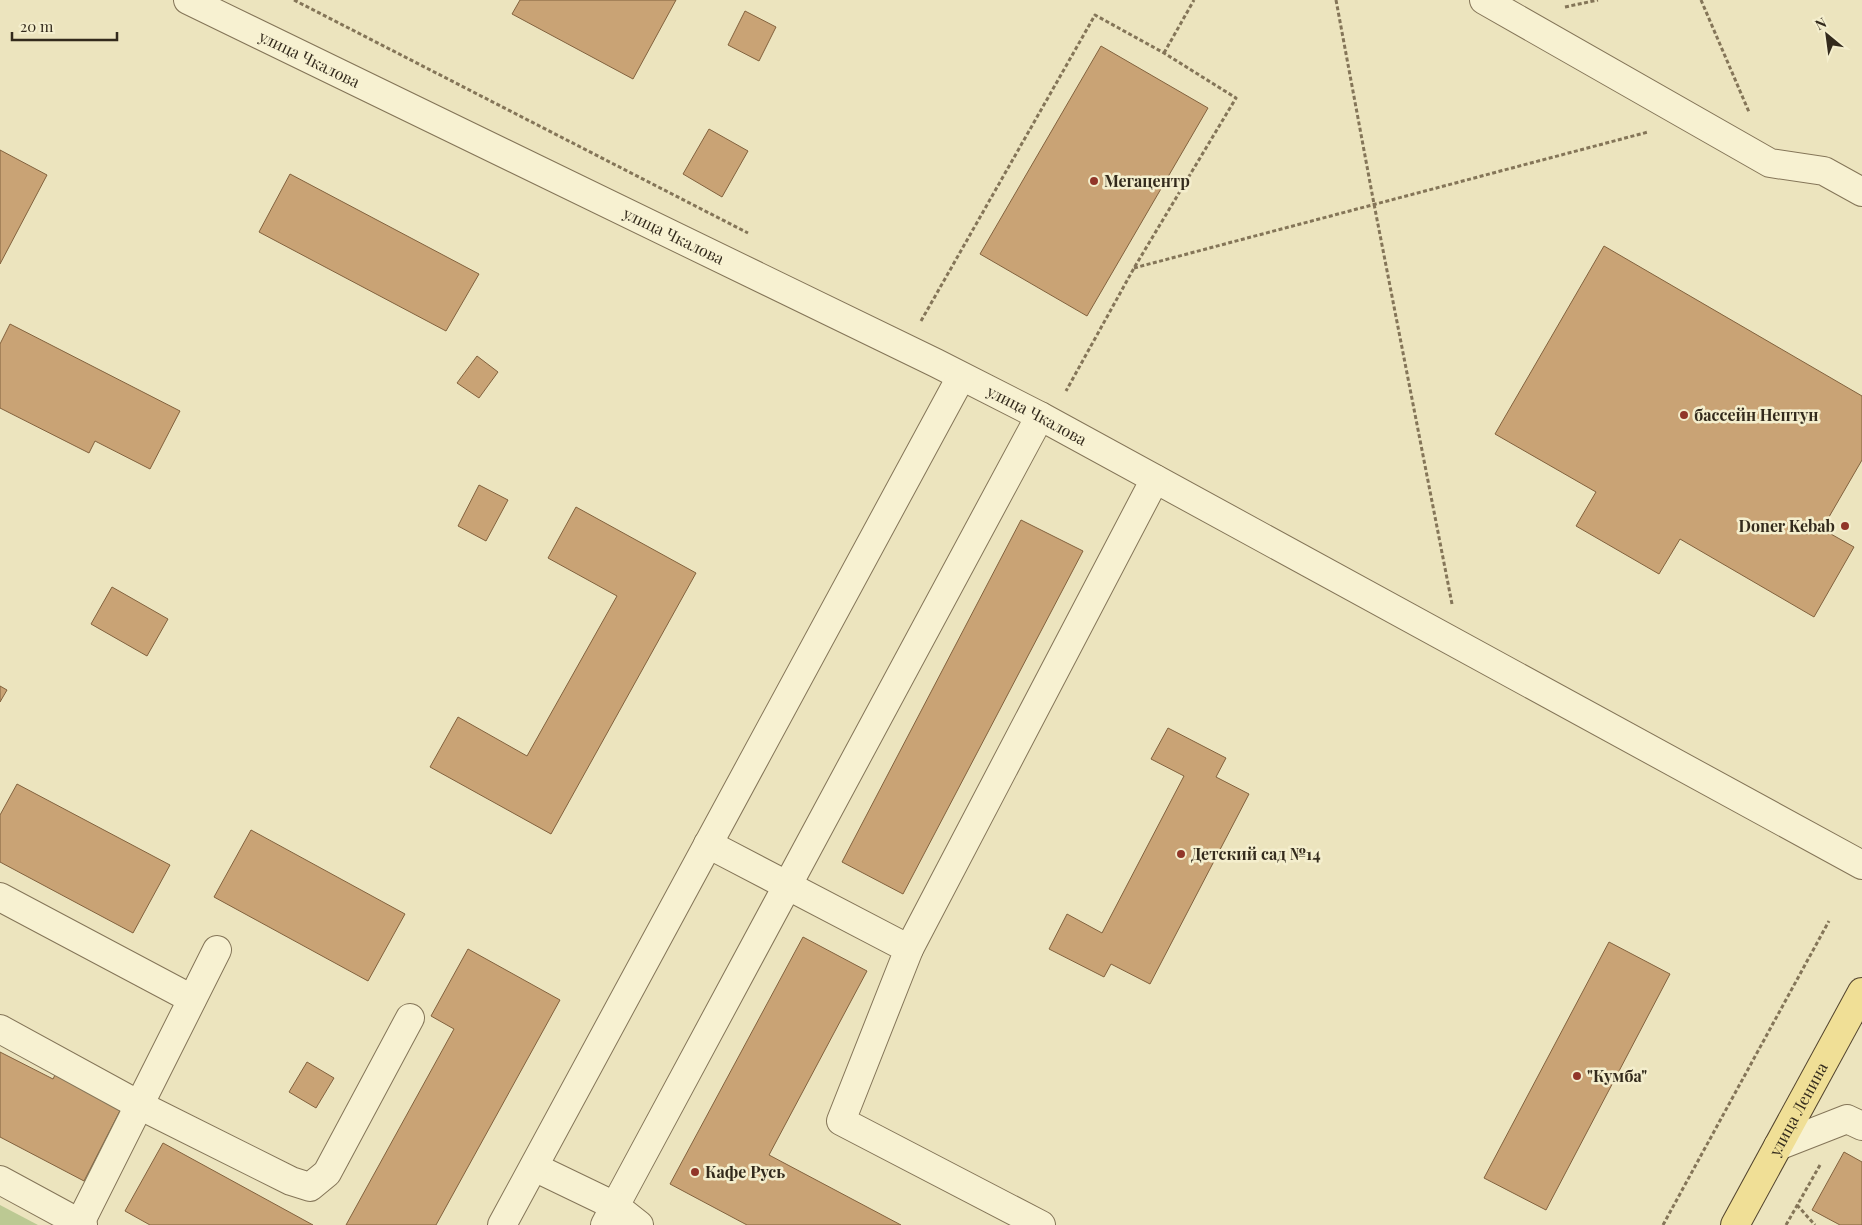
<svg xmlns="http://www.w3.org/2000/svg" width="1862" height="1225" viewBox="0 0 1862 1225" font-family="'Playfair Display',serif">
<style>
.green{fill:#bcc993}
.building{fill:#c9a375;stroke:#82623e}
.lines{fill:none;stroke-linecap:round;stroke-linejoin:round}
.minor-casing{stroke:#847558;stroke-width:30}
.major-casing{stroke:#51422c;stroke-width:30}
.path{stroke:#847558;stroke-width:3;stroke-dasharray:4 2.5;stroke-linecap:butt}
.minor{stroke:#f7f1d1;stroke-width:28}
.major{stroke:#f0df96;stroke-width:28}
.poi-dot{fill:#913629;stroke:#f4eecd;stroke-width:2}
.labels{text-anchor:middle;stroke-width:5;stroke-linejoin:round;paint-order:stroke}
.street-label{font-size:16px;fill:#332a1c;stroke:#f4eecd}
.poi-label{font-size:16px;font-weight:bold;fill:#332a1c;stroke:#f4eecd;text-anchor:start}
</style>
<rect width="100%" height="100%" fill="#ece4be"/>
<polygon class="green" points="0,1205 38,1225 0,1225"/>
<g class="building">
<polygon points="520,0 676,0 633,79 512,14"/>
<polygon points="745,11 776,27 759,61 728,45"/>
<polygon points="1101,46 1208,108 1087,316 980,254"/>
<polygon points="709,129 748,151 722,197 683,174"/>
<polygon points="0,150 47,175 0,264"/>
<polygon points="290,174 479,274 446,331 259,232"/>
<polygon points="1604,246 1862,396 1862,460 1822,529 1854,547 1814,617 1680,539 1659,574 1576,526 1596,492 1495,434"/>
<polygon points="10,324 180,411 150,469 95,441 89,453 0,408 0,344"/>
<polygon points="477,356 498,372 479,398 457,383"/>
<polygon points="479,485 508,500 486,541 458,526"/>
<polygon points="576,507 696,573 551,834 430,767 458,717 527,756 617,596 548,558"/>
<polygon points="1021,520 1083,551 903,894 842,862"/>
<polygon points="112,587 168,619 147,656 91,624"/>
<polygon points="0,686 7,690 0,702"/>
<polygon points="1168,728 1226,758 1216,777 1249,794 1150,984 1111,964 1104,977 1049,949 1067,914 1102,933 1184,776 1151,759"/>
<polygon points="17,784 170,865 133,933 0,862 0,815"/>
<polygon points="251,830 405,914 368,981 214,897"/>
<polygon points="803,937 867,971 769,1155 901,1225 747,1225 670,1184"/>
<polygon points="1609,942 1670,974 1546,1210 1484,1178"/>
<polygon points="468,949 560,1000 436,1225 346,1225 454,1029 431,1016"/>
<polygon points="0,1052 53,1079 59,1067 125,1101 84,1181 0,1137"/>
<polygon points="307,1062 334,1078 316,1108 289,1092"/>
<polygon points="163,1143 313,1225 150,1225 125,1211"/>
<polygon points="1844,1152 1862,1162 1862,1225 1840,1225 1812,1210"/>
</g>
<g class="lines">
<defs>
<g id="minor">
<path id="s1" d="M188,0L936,363L1040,416L1862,865"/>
<polyline points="1484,0 1770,163 1824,171 1862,192"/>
<polyline points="708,844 909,949 841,1121 1041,1225"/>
<polyline points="0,897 192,999"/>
<polyline points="909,949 1155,479"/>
<polyline points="0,1029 139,1105 291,1181 310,1187 327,1173 410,1018"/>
<polyline points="1778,1146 1847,1119 1862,1126"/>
<polyline points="534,1167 615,1206 1040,416"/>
<polyline points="0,1180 83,1225"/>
<polyline points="79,1225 217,950"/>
<polyline points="502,1225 961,377"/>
<polyline points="605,1225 615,1206 639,1225"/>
</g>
<g id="major">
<path id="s2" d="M1735,1225L1862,992"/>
</g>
</defs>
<use href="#minor" class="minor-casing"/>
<use href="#major" class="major-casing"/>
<g class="path">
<polyline points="294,0 748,233"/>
<polyline points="1336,0 1374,204 1452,604"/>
<polyline points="1701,0 1749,112"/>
<polyline points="1565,7 1598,0"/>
<polyline points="1164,53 1194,0"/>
<polyline points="1134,268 1648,132"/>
<polyline points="921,321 1095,15 1164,53 1236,98 1134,268 1066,391"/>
<polyline points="1797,1205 1815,1225"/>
<polyline points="1663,1225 1829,921"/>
<polyline points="1786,1225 1820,1165"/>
</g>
<use href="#minor" class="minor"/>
<use href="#major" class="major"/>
</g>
<g class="poi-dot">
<circle cx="1094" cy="181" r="5"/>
<circle cx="1684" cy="415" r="5"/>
<circle cx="1845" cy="526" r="5"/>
<circle cx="1181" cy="854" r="5"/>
<circle cx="1577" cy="1076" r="5"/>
<circle cx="695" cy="1172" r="5"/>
</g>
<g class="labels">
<g class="street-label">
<text dy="6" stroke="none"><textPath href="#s1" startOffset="135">улица Чкалова</textPath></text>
<text dy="6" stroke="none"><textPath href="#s1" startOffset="540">улица Чкалова</textPath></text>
<text dy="6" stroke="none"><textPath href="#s1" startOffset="945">улица Чкалова</textPath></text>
<text dy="6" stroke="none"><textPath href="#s2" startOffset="132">улица Ленина</textPath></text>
</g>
<g class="poi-label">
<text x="1104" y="187">Мегацентр</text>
<text x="1694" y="421">бассейн Нептун</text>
<text x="1835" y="532" text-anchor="end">Doner Kebab</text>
<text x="1191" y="860">Детский сад №14</text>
<text x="1587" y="1082">"Кумба"</text>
<text x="705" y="1178">Кафе Русь</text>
</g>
</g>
<g transform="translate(1827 35) rotate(331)" stroke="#f4eecd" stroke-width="4" paint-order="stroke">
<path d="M0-4L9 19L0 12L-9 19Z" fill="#332a1c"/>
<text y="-8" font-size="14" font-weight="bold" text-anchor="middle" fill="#332a1c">N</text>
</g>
<path d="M12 32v8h105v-8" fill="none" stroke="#332a1c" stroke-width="2.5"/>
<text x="20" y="32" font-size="15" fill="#332a1c" stroke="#f4eecd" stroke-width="4" paint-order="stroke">20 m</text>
</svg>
